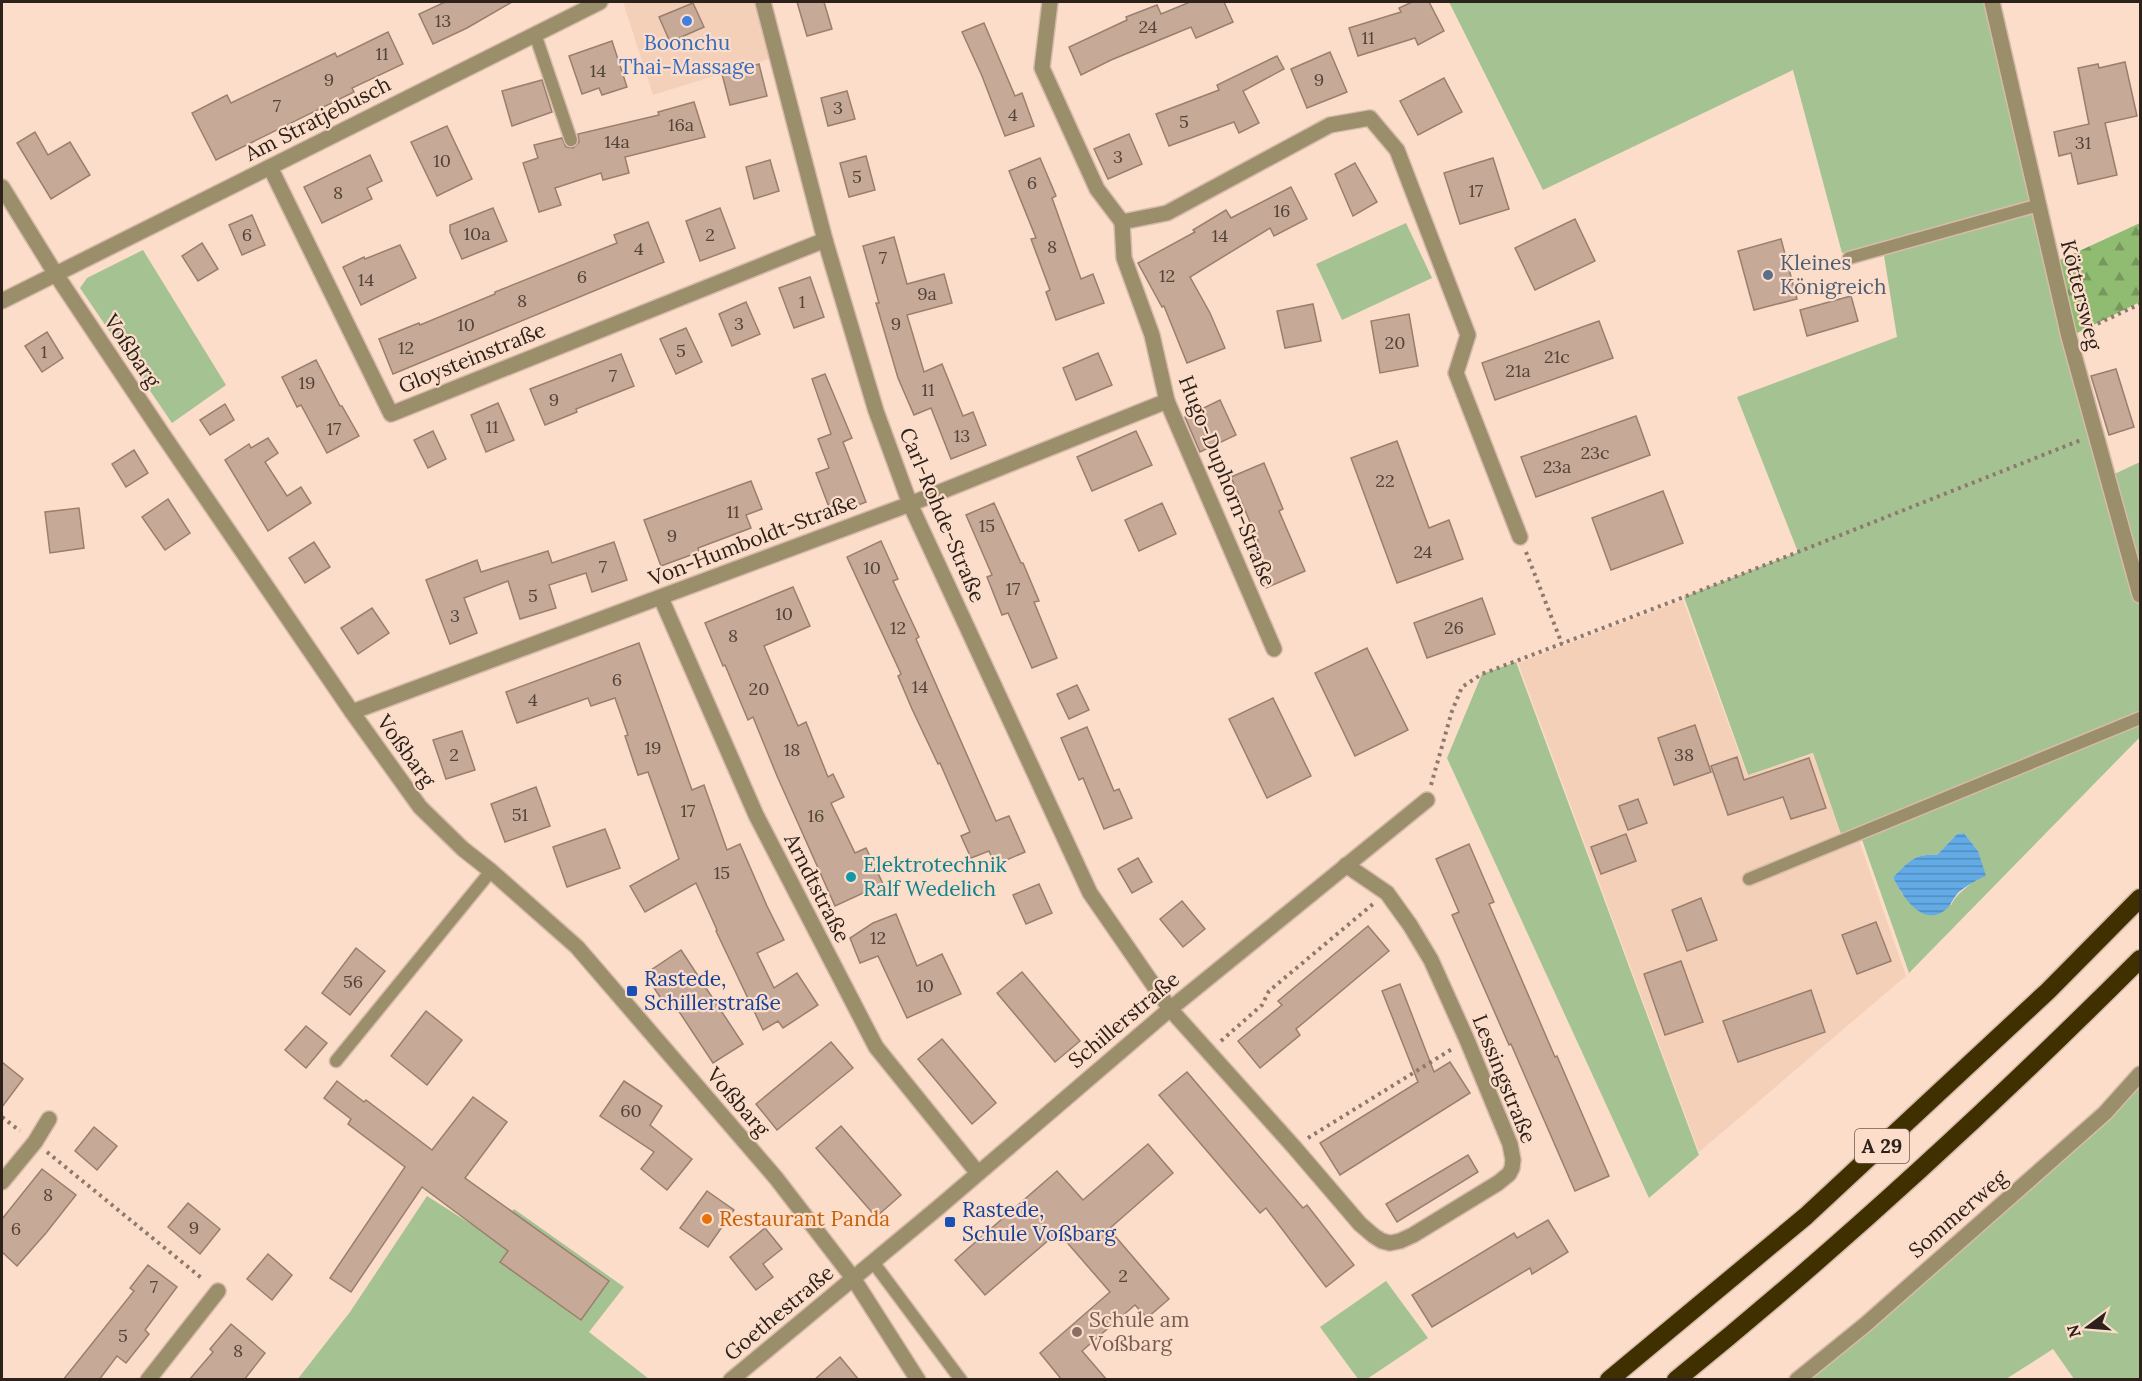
<svg xmlns="http://www.w3.org/2000/svg" width="2142" height="1381" viewBox="0 0 2142 1381" font-family="Lora,serif">
<style>
.built{fill:#f5d0b9}
.green{fill:#a5c292;fill-rule:evenodd}
.forest{fill:url(#forest-firs)}
.water{fill:url(#water-rules)}
.building{fill:#c6a997;stroke:#9a7f6e;stroke-width:1.5}
.lines{fill:none;stroke-linecap:round;stroke-linejoin:round}
.service-casing{stroke:#d6bbaa;stroke-width:15}
.minor-casing{stroke:#d6bbaa;stroke-width:18}
.motorway-casing{stroke:#d6bbaa;stroke-width:21}
.path{stroke:#8d796d;stroke-width:4;stroke-dasharray:3 4.5;stroke-linecap:butt}
.service{stroke:#9b8e6b;stroke-width:12}
.minor{stroke:#9b8e6b;stroke-width:15}
.motorway{stroke:#403000;stroke-width:18}
.shop-dot{fill:#3f7fe0;stroke:#fbddca;stroke-width:2}
.service-dot{fill:#5c6f8a;stroke:#fbddca;stroke-width:2}
.culture-dot{fill:#0f9aa8;stroke:#fbddca;stroke-width:2}
.transit-dot{fill:#1a4fb4;stroke:#fbddca;stroke-width:2}
.food-dot{fill:#e8710a;stroke:#fbddca;stroke-width:2}
.education-dot{fill:#8d6e63;stroke:#fbddca;stroke-width:2}
.labels{text-anchor:middle;stroke-width:4.5;stroke-linejoin:round;paint-order:stroke}
.number-label{font-size:18px;fill:#53443a}
.shield{fill:#fbddca;stroke:#6b5a50;stroke-width:1.5}
.shield-label{font-size:20px;font-weight:bold;fill:#2d221b}
.shop-label{font-size:21px;fill:#366cbe;stroke:#fbddca}
.street-label{font-size:21px;fill:#2d221b;stroke:#fbddca}
.service-label{font-size:21px;fill:#4e5e75;stroke:#fbddca;text-anchor:start}
.culture-label{font-size:21px;fill:#0d838f;stroke:#fbddca;text-anchor:start}
.transit-label{font-size:21px;fill:#164399;stroke:#fbddca;text-anchor:start}
.food-label{font-size:21px;fill:#c56008;stroke:#fbddca;text-anchor:start}
.education-label{font-size:21px;fill:#785e54;stroke:#fbddca;text-anchor:start}
</style>
<defs>
<pattern id="forest-firs" width="22" height="20" patternUnits="userSpaceOnUse" patternTransform="scale(1.5)"><rect width="22" height="20" fill="#90bc71"/><path d="M5 1l3.5 6h-7zM16 11l3.5 6h-7z" fill="#76985c"/></pattern>
<pattern id="water-rules" width="6" height="5" patternUnits="userSpaceOnUse" patternTransform="scale(1.5)"><rect width="6" height="5" fill="#63abe6"/><path d="M0 2.5h6" fill="none" stroke="#528bba"/></pattern>
</defs>
<rect width="100%" height="100%" fill="#fbddca"/>
<g class="built">
<polygon points="623,2 754,2 769,59 653,95"/>
<polygon points="1683,600 1747,775 1813,754 1842,838 1858,837 1906,976 1699,1152 1518,663"/>
</g>
<g class="green">
<path d="M1449,2H1991L2108,477L2140,462V737L1909,973L1860,834L1842,837L1813,753L1748,775L1684,597L1798,552L1737,397L1897,337L1882,243L1842,253L1793,70L1543,190ZM1964,833L1978,851L1976,879C1965,890 1959,891 1951,905L1902,894L1893,877C1908,863 1915,853 1937,855L1957,834Z"/>
<polygon points="1406,223 1432,278 1342,320 1316,264"/>
<polygon points="143,250 226,385 172,423 80,288 87,278"/>
<polygon points="1516,662 1699,1155 1649,1198 1447,758 1482,674"/>
<path d="M2140,1081V1379H2074L2053,1349L2006,1379L1803,1380C1920,1285 2038,1191 2140,1081Z"/>
<polygon points="427,1196 488,1235 514,1209 624,1287 589,1332 649,1379 297,1380 350,1312"/>
<polygon points="1386,1281 1428,1338 1367,1379 1358,1379 1320,1327"/>
</g>
<polygon class="forest" points="2140,223 2140,302 2069,337 2051,264"/>
<path class="water" d="M1964,833L1978,851L1986,876C1979,878 1963,888 1958,893C1953,898 1951,906 1944,911C1921,927 1901,894 1893,877C1908,863 1914,853 1937,855L1957,834Z"/>
<g class="building">
<polygon points="445,2 512,2 467,28 433,44 419,14"/>
<polygon points="797,2 824,2 832,29 807,36"/>
<polygon points="1190,2 1224,2 1233,22 1196,38 1191,27 1111,60 1081,75 1069,47 1127,20 1126,17 1157,5 1161,14"/>
<polygon points="1412,2 1429,2 1444,31 1418,45 1415,38 1358,56 1349,28 1401,12 1399,8"/>
<polygon points="693,3 704,27 670,42 659,17"/>
<polygon points="984,23 1015,96 1022,93 1034,126 1005,136 982,76 962,32"/>
<polygon points="388,32 403,64 352,88 354,92 216,160 192,113 227,95 231,103 335,53 337,57"/>
<polygon points="612,41 627,87 602,95 599,88 582,94 569,56"/>
<polygon points="1330,52 1347,92 1307,108 1291,69"/>
<polygon points="1277,56 1284,69 1243,91 1259,123 1239,133 1234,122 1169,146 1156,114 1219,90 1217,85"/>
<polygon points="2125,62 2137,116 2105,123 2117,175 2078,184 2071,153 2059,156 2054,132 2089,124 2078,68 2098,64 2099,68"/>
<polygon points="759,64 767,96 730,105 722,74"/>
<polygon points="1444,78 1462,112 1418,135 1400,101"/>
<polygon points="542,80 552,112 512,126 502,91"/>
<polygon points="847,91 855,119 828,126 821,98"/>
<polygon points="694,102 705,137 625,157 629,173 603,180 601,173 555,188 561,205 539,212 523,163 538,158 534,145 562,138 566,147 573,148 579,142 578,134 659,115 658,112"/>
<polygon points="447,126 472,179 437,196 411,142"/>
<polygon points="35,132 48,155 70,142 90,175 51,199 17,143"/>
<polygon points="1129,134 1142,164 1108,179 1094,149"/>
<polygon points="370,155 382,181 367,188 372,199 322,223 304,187"/>
<polygon points="866,156 875,190 849,197 840,163"/>
<polygon points="1040,158 1056,196 1052,198 1081,279 1093,274 1104,303 1056,320 1046,292 1050,290 1031,239 1036,238 1009,171"/>
<polygon points="1493,158 1509,209 1460,224 1444,173"/>
<polygon points="770,160 779,191 754,199 746,167"/>
<polygon points="1355,163 1377,202 1353,216 1335,174"/>
<polygon points="1291,187 1307,219 1274,236 1270,228 1190,277 1210,313 1225,348 1187,363 1164,306 1162,307 1138,263 1195,232 1193,230 1226,210 1231,218"/>
<polygon points="493,208 507,241 462,259 450,232 450,225"/>
<polygon points="720,208 735,248 700,261 686,221"/>
<polygon points="252,215 265,245 242,255 229,225"/>
<polygon points="1575,219 1595,261 1535,290 1515,248"/>
<polygon points="648,222 664,262 393,374 379,339 419,323 420,325 495,294 495,292 617,243 614,235"/>
<polygon points="894,237 907,284 944,274 952,303 907,315 924,372 942,364 963,416 973,412 986,445 951,459 931,408 914,415 898,378 876,303 879,303 863,246"/>
<polygon points="1781,239 1797,299 1754,310 1738,251"/>
<polygon points="202,243 218,269 198,281 182,256"/>
<polygon points="400,245 416,278 361,305 343,267 364,257 365,259"/>
<polygon points="810,277 824,317 794,328 779,288"/>
<polygon points="1851,296 1858,321 1807,336 1800,310"/>
<polygon points="746,302 760,334 732,346 719,314"/>
<polygon points="1313,304 1321,341 1285,348 1277,311"/>
<polygon points="1409,314 1418,366 1380,373 1371,321"/>
<polygon points="1599,321 1613,358 1495,400 1482,363"/>
<polygon points="686,328 702,362 676,374 660,339"/>
<polygon points="47,332 63,358 42,372 25,346"/>
<polygon points="1098,353 1112,385 1076,400 1063,368"/>
<polygon points="621,354 634,386 576,409 577,412 545,425 530,389"/>
<polygon points="316,360 340,406 342,406 359,436 327,453 301,405 297,407 282,377"/>
<polygon points="2116,369 2134,427 2109,435 2091,376"/>
<polygon points="825,374 852,438 843,442 866,502 832,515 816,473 829,468 818,439 831,434 812,379"/>
<polygon points="1220,400 1236,435 1200,452 1185,417"/>
<polygon points="498,403 514,440 486,452 471,415"/>
<polygon points="225,404 234,420 210,435 200,420"/>
<polygon points="1636,416 1650,455 1536,497 1521,457"/>
<polygon points="433,431 446,459 428,468 414,440"/>
<polygon points="1136,431 1152,465 1092,491 1077,457"/>
<polygon points="268,438 278,453 265,462 287,496 301,487 311,503 268,531 225,460 249,444 251,448"/>
<polygon points="1397,441 1429,528 1449,520 1463,559 1397,583 1351,458"/>
<polygon points="134,450 148,473 126,487 112,464"/>
<polygon points="1264,463 1283,509 1279,511 1305,571 1266,588 1248,546 1258,541 1231,477"/>
<polygon points="751,481 762,509 746,515 751,528 698,548 699,552 661,566 644,520"/>
<polygon points="1663,491 1683,543 1611,570 1592,518"/>
<polygon points="168,499 190,533 165,550 142,517"/>
<polygon points="994,503 1021,563 1023,563 1039,601 1034,602 1057,658 1032,668 1008,613 1002,615 987,577 992,575 966,515"/>
<polygon points="1162,503 1176,534 1139,551 1125,520"/>
<polygon points="79,508 84,548 50,553 45,512"/>
<polygon points="881,541 898,579 893,581 919,637 916,639 996,821 1009,816 1025,852 995,865 989,851 971,858 961,836 970,832 940,763 938,764 912,709 898,676 901,674 847,557"/>
<polygon points="314,542 330,567 305,583 289,558"/>
<polygon points="614,542 627,580 592,592 586,573 549,585 556,608 520,619 508,581 464,598 477,633 450,644 426,580 477,560 481,572 548,551 552,563"/>
<polygon points="793,587 810,626 764,646 798,726 806,722 828,777 833,774 844,797 831,803 855,853 866,848 883,884 835,906 777,776 753,717 748,720 725,665 723,666 705,623"/>
<polygon points="1482,598 1495,634 1427,658 1414,623"/>
<polygon points="372,608 389,633 358,654 341,628"/>
<polygon points="639,643 692,790 704,785 727,850 740,844 767,906 784,940 757,953 774,988 797,973 818,1005 783,1028 778,1021 763,1030 716,931 717,930 696,883 645,912 630,886 679,859 648,772 638,775 625,736 628,735 615,698 591,706 588,698 517,723 506,692"/>
<polygon points="1367,648 1408,730 1355,756 1315,673"/>
<polygon points="1077,685 1089,710 1069,719 1057,694"/>
<polygon points="1273,698 1311,776 1267,798 1229,719"/>
<polygon points="1695,725 1711,772 1674,785 1658,738"/>
<polygon points="1087,727 1114,791 1119,789 1132,818 1104,829 1083,778 1079,780 1061,738"/>
<polygon points="462,731 475,770 446,779 433,740"/>
<polygon points="1737,757 1744,780 1809,758 1826,808 1791,819 1783,797 1728,815 1711,766"/>
<polygon points="536,787 550,826 505,842 491,804"/>
<polygon points="1638,799 1647,823 1628,830 1619,806"/>
<polygon points="605,829 620,868 567,887 553,847"/>
<polygon points="1626,834 1636,861 1601,874 1591,847"/>
<polygon points="1469,844 1494,902 1489,904 1555,1057 1557,1056 1609,1176 1575,1191 1511,1044 1509,1045 1452,915 1459,912 1436,859"/>
<polygon points="1138,858 1152,882 1132,893 1118,869"/>
<polygon points="1039,884 1052,913 1026,924 1013,895"/>
<polygon points="1701,898 1717,940 1687,951 1672,910"/>
<polygon points="1182,901 1205,929 1183,947 1160,919"/>
<polygon points="896,914 917,966 942,954 961,994 907,1018 878,956 860,963 850,938 873,923"/>
<polygon points="1876,922 1891,961 1857,974 1842,935"/>
<polygon points="1368,926 1389,951 1296,1029 1300,1035 1260,1068 1238,1041 1282,1005 1278,1001"/>
<polygon points="356,948 385,971 350,1015 322,993"/>
<polygon points="681,950 743,1044 713,1063 676,1007 669,1011 645,974"/>
<polygon points="1681,961 1703,1022 1665,1035 1644,974"/>
<polygon points="1022,972 1080,1041 1055,1062 997,993"/>
<polygon points="1400,984 1434,1072 1450,1062 1470,1093 1340,1175 1320,1143 1418,1082 1382,991"/>
<polygon points="1811,990 1825,1032 1738,1062 1723,1021"/>
<polygon points="426,1011 462,1040 427,1085 391,1056"/>
<polygon points="306,1026 327,1043 306,1068 285,1050"/>
<polygon points="942,1039 996,1103 972,1124 918,1059"/>
<polygon points="831,1042 853,1068 777,1130 756,1104"/>
<polygon points="2,1062 23,1079 2,1107"/>
<polygon points="1187,1072 1303,1208 1307,1205 1354,1265 1326,1287 1266,1208 1260,1213 1159,1095"/>
<polygon points="337,1081 364,1102 366,1100 432,1150 473,1097 507,1122 465,1178 609,1281 581,1320 500,1262 508,1251 422,1187 351,1292 330,1278 405,1167 348,1124 351,1119 324,1098"/>
<polygon points="624,1081 662,1106 650,1125 692,1159 667,1190 641,1169 654,1152 600,1116"/>
<polygon points="841,1126 901,1195 876,1217 816,1148"/>
<polygon points="94,1127 117,1146 97,1170 75,1151"/>
<polygon points="1148,1144 1173,1173 1109,1229 1169,1299 1147,1318 1135,1305 1082,1351 1107,1380 1062,1380 1040,1353 1110,1292 1058,1232 985,1295 955,1260 1057,1171 1083,1200"/>
<polygon points="1468,1155 1478,1172 1397,1222 1386,1204"/>
<polygon points="42,1169 76,1195 46,1233 17,1266 2,1252 2,1219"/>
<polygon points="707,1191 734,1210 708,1247 680,1228"/>
<polygon points="188,1203 220,1229 200,1254 168,1227"/>
<polygon points="1548,1220 1568,1252 1532,1274 1530,1268 1432,1327 1412,1295 1514,1233 1517,1238"/>
<polygon points="765,1228 782,1249 763,1264 773,1277 756,1290 730,1257"/>
<polygon points="268,1254 292,1275 272,1300 247,1279"/>
<polygon points="148,1265 177,1287 145,1330 149,1334 126,1363 117,1356 99,1380 63,1380 134,1291 130,1288"/>
<polygon points="231,1324 265,1353 244,1380 189,1380 213,1352 210,1349"/>
<polygon points="840,1357 859,1380 814,1380"/>
</g>
<g class="lines">
<defs>
<g id="service">
<polyline points="535,34 571,140"/>
<polyline points="1849,258 2039,205"/>
<polyline points="1749,879 2140,718"/>
<polyline points="336,1061 491,871"/>
<polyline points="873,1262 961,1380"/>
</g>
<g id="minor">
<polyline points="763,2 825,240 876,411 910,504 1090,893 1170,1009 1294,1147 1360,1224 1374,1236 1382,1241 1390,1243 1400,1241 1413,1235 1498,1183 1509,1174 1512,1168 1513,1160 1510,1144 1467,1040 1431,960 1410,925 1387,893 1346,865"/>
<polyline points="1050,2 1042,68 1097,189 1122,222 1167,213 1330,125 1370,118 1397,150 1468,335 1456,373 1520,537"/>
<polyline points="1992,2 2069,337 2140,595"/>
<polyline points="270,167 391,414 825,240"/>
<polyline points="2,187 55,273 161,432 352,712 420,807 463,849 491,871 577,947 776,1178 853,1278 918,1380"/>
<polyline points="1122,222 1124,258 1152,335 1167,401 1274,649"/>
<polyline points="2,301 600,2"/>
<polyline points="661,598 756,815 876,1047 977,1172"/>
<polyline points="352,712 910,504 1167,401"/>
<polyline points="2,1182 35,1142 49,1119"/>
<polyline points="148,1380 218,1291"/>
<polyline points="731,1380 939,1207 1170,1009 1427,800"/>
<polyline points="1797,1380 1866,1324 2105,1113 2140,1074"/>
</g>
<g id="motorway">
<polyline points="1609,1380 1806,1216 2048,991 2140,898"/>
<path d="M1676,1380C1839,1248 1993,1106 2140,959"/>
</g>
</defs>
<use href="#service" class="service-casing"/>
<use href="#minor" class="minor-casing"/>
<use href="#motorway" class="motorway-casing"/>
<g class="path">
<polyline points="2084,330 2140,304"/>
<polyline points="1526,552 1562,644"/>
<polyline points="1431,785 1452,711 1462,687 1482,674 1684,597 2081,440"/>
<polyline points="1221,1041 1262,1005 1269,991 1373,904"/>
<polyline points="2,1117 20,1131"/>
<polyline points="1308,1138 1452,1049"/>
<polyline points="47,1152 204,1280"/>
</g>
<use href="#service" class="service"/>
<use href="#minor" class="minor"/>
<use href="#motorway" class="motorway"/>
</g>
<circle class="shop-dot" cx="687" cy="21" r="6"/>
<circle class="service-dot" cx="1768" cy="275" r="6"/>
<circle class="culture-dot" cx="851" cy="877" r="6"/>
<g class="transit-dot">
<rect x="626" y="985" width="12" height="12" rx="3"/>
<rect x="944" y="1216" width="12" height="12" rx="3"/>
</g>
<circle class="food-dot" cx="707" cy="1219" r="6"/>
<circle class="education-dot" cx="1077" cy="1332" r="6"/>
<g class="labels">
<g class="number-label">
<text x="443" y="27">13</text>
<text x="1148" y="33">24</text>
<text x="1368" y="44">11</text>
<text x="382" y="60">11</text>
<text x="598" y="77">14</text>
<text x="329" y="86">9</text>
<text x="1319" y="86">9</text>
<text x="277" y="112">7</text>
<text x="838" y="114">3</text>
<text x="1013" y="121">4</text>
<text x="1184" y="128">5</text>
<text x="681" y="131">16a</text>
<text x="617" y="148">14a</text>
<text x="2083" y="149">31</text>
<text x="1118" y="163">3</text>
<text x="442" y="167">10</text>
<text x="857" y="183">5</text>
<text x="1032" y="189">6</text>
<text x="1476" y="197">17</text>
<text x="338" y="199">8</text>
<text x="1282" y="217">16</text>
<text x="477" y="240">10a</text>
<text x="247" y="241">6</text>
<text x="710" y="241">2</text>
<text x="1220" y="242">14</text>
<text x="1052" y="253">8</text>
<text x="639" y="255">4</text>
<text x="883" y="264">7</text>
<text x="1167" y="282">12</text>
<text x="582" y="283">6</text>
<text x="366" y="286">14</text>
<text x="927" y="300">9a</text>
<text x="522" y="307">8</text>
<text x="802" y="308">1</text>
<text x="739" y="330">3</text>
<text x="896" y="330">9</text>
<text x="466" y="331">10</text>
<text x="1395" y="349">20</text>
<text x="406" y="354">12</text>
<text x="681" y="357">5</text>
<text x="44" y="358">1</text>
<text x="1557" y="363">21c</text>
<text x="1518" y="377">21a</text>
<text x="613" y="382">7</text>
<text x="307" y="389">19</text>
<text x="928" y="396">11</text>
<text x="554" y="406">9</text>
<text x="492" y="433">11</text>
<text x="334" y="435">17</text>
<text x="962" y="442">13</text>
<text x="1595" y="459">23c</text>
<text x="1557" y="473">23a</text>
<text x="1385" y="487">22</text>
<text x="733" y="518">11</text>
<text x="987" y="532">15</text>
<text x="672" y="542">9</text>
<text x="1423" y="558">24</text>
<text x="603" y="573">7</text>
<text x="872" y="574">10</text>
<text x="1013" y="595">17</text>
<text x="533" y="602">5</text>
<text x="784" y="620">10</text>
<text x="455" y="622">3</text>
<text x="898" y="634">12</text>
<text x="1454" y="634">26</text>
<text x="733" y="642">8</text>
<text x="617" y="686">6</text>
<text x="920" y="693">14</text>
<text x="759" y="695">20</text>
<text x="533" y="706">4</text>
<text x="653" y="754">19</text>
<text x="792" y="756">18</text>
<text x="454" y="761">2</text>
<text x="1684" y="761">38</text>
<text x="688" y="817">17</text>
<text x="520" y="821">51</text>
<text x="816" y="822">16</text>
<text x="722" y="879">15</text>
<text x="878" y="944">12</text>
<text x="353" y="988">56</text>
<text x="925" y="992">10</text>
<text x="631" y="1117">60</text>
<text x="48" y="1201">8</text>
<text x="194" y="1234">9</text>
<text x="16" y="1235">6</text>
<text x="1123" y="1282">2</text>
<text x="154" y="1293">7</text>
<text x="123" y="1342">5</text>
<text x="238" y="1357">8</text>
</g>
<rect class="shield" x="1855" y="1129" width="54" height="34" rx="4.5"/>
<g class="shield-label">
<text x="1882" y="1153">A 29</text>
</g>
<g class="shop-label">
<text x="687" y="50">Boonchu<tspan x="687" dy="24">Thai-Massage</tspan></text>
</g>
<g class="street-label">
<text transform="translate(318 119) rotate(-27)" y="7">Am Stratjebusch</text>
<text transform="translate(2081 295) rotate(76)" y="7">Köttersweg</text>
<text transform="translate(132 351) rotate(56)" y="7">Voßbarg</text>
<text transform="translate(472 358) rotate(-22)" y="7">Gloysteinstraße</text>
<text transform="translate(1227 481) rotate(68)" y="7">Hugo-Duphorn-Straße</text>
<text transform="translate(942 515) rotate(67)" y="7">Carl-Rohde-Straße</text>
<text transform="translate(753 540) rotate(-21)" y="7">Von-Humboldt-Straße</text>
<text transform="translate(406 751) rotate(54)" y="7">Voßbarg</text>
<text transform="translate(817 888) rotate(63)" y="7">Arndtstraße</text>
<text transform="translate(1124 1020) rotate(-40)" y="7">Schillerstraße</text>
<text transform="translate(1504 1079) rotate(68)" y="7">Lessingstraße</text>
<text transform="translate(738 1102) rotate(49)" y="7">Voßbarg</text>
<text transform="translate(1958 1214) rotate(-41)" y="7">Sommerweg</text>
<text transform="translate(779 1313) rotate(-40)" y="7">Goethestraße</text>
</g>
<g class="service-label">
<text x="1780" y="270">Kleines<tspan x="1780" dy="24">Königreich</tspan></text>
</g>
<g class="culture-label">
<text x="863" y="872">Elektrotechnik<tspan x="863" dy="24">Ralf Wedelich</tspan></text>
</g>
<g class="transit-label">
<text x="644" y="986">Rastede,<tspan x="644" dy="24">Schillerstraße</tspan></text>
<text x="962" y="1217">Rastede,<tspan x="962" dy="24">Schule Voßbarg</tspan></text>
</g>
<g class="food-label">
<text x="719" y="1226">Restaurant Panda</text>
</g>
<g class="education-label">
<text x="1089" y="1327">Schule am<tspan x="1089" dy="24">Voßbarg</tspan></text>
</g>
</g>
<rect width="2142" height="1381" fill="none" stroke="#2d221b" stroke-width="6"/>
<g transform="translate(2088 1327) rotate(254)" stroke="#fbddca" stroke-width="4.5" paint-order="stroke">
<path d="M0-4.5L10 22L0 15L-10 22Z" fill="#2d221b"/>
<text y="-9" font-size="16" font-weight="bold" text-anchor="middle" fill="#2d221b">N</text>
</g>
</svg>
